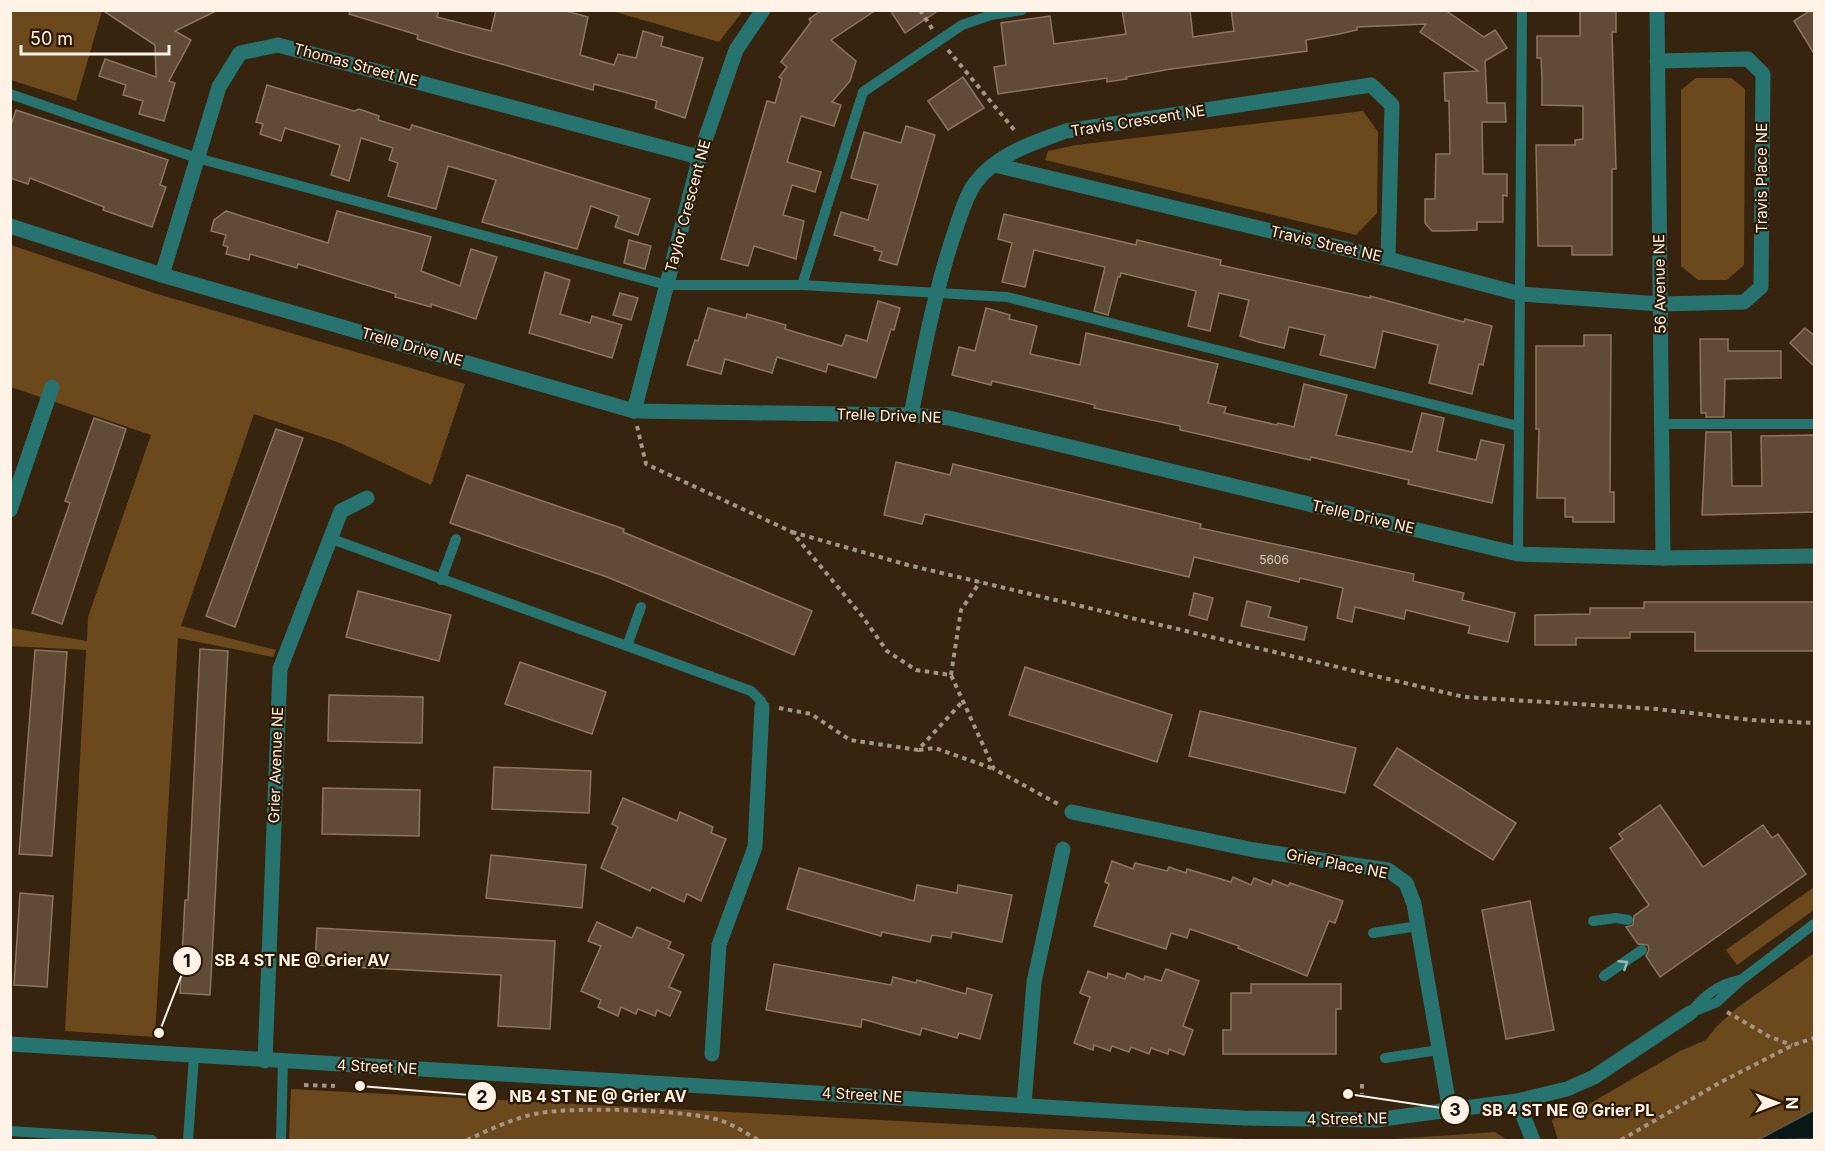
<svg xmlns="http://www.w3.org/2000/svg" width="1825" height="1151" viewBox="0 0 1825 1151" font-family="Inter,sans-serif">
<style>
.green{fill:#6c481d}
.water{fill:#091717;stroke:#535955;stroke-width:1.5}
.building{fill:#5f4b36;stroke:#8c765f;stroke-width:1.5}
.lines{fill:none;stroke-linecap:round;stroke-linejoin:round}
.path{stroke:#a49585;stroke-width:4;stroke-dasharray:4.5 4.5;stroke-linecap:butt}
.service{stroke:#277370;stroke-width:10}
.minor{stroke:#277370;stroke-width:15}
.tertiary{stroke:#277370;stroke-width:15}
.oneway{stroke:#9eb9b1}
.labels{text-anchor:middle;stroke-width:4.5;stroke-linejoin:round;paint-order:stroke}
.number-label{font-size:12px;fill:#d7c8ba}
.street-label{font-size:15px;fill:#fff2e6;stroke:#2c1a06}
.leader{fill:none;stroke:#fff2e6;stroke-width:2}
.callout-dot{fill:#fff2e6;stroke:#2c1a06;stroke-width:2}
.mark-label{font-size:18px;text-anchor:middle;font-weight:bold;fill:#111}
.callout-label{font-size:16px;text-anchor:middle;font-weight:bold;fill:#fff2e6;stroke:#2c1a06;stroke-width:4.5;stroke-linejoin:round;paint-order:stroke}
</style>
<rect width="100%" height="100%" fill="#36240f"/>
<g class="green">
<polygon points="11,10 102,11 76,101 11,80"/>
<polygon points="612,11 743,11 719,42"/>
<polygon points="1696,78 1731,78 1745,89 1744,265 1727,280 1698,280 1681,266 1681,90"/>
<polygon points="1363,111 1378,132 1377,213 1356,235 1045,160 1048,151 1076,145"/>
<polygon points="11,245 154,293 465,384 431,485 340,443 254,414 181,626 276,650 273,657 178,638 155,1037 65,1031 86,650 10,646 11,628 87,641 88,617 151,435 11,387"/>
<polygon points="1814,887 1814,910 1737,965 1726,950"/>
<polygon points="1814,953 1814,1140 1558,1140 1552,1121 1555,1117 1584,1107 1680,1051 1706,1040 1717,1026 1737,1008"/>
<polygon points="291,1089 1244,1139 1282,1140 289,1140"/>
<polygon points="1495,1132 1507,1140 1364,1140 1380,1140"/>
</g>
<polygon class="water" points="1814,1110 1814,1139 1758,1140"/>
<g class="building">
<polygon points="102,10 218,10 175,31 191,40 169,81 175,83 164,121 139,114 143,101 123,95 126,85 99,76 105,59 156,77 155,45"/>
<polygon points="350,10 439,10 437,17 491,31 496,10 563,10 588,17 580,55 614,65 618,54 636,58 643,31 663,37 661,46 703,58 685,118 655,108 657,101 594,84 593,90 455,51 417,39 418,35 349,14"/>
<polygon points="822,10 876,10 831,40 856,61 850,81 832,102 841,105 834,126 801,116 787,162 821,172 815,192 792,185 783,215 804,221 796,259 754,246 748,266 721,259 767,101 775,103 782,79 779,77 787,67 781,62 811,22 809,19"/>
<polygon points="890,10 939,10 905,33"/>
<polygon points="1122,10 1190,10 1193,37 1234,31 1231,10 1445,10 1484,37 1495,30 1507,48 1485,61 1487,103 1505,103 1506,122 1482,122 1483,174 1507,174 1507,196 1503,195 1503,222 1477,222 1477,230 1447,231 1432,231 1425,223 1425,199 1435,199 1436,154 1450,154 1449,101 1445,101 1444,73 1478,71 1420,32 1426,24 1357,27 1357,30 1339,34 1306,40 1307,51 1171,69 1126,77 1127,79 1107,82 1107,78 998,94 994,67 1006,65 1001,23 1050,16 1054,44 1126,34"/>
<polygon points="1580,10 1616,10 1616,32 1612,32 1616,169 1612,169 1612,255 1572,255 1572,246 1538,246 1536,145 1575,145 1575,140 1583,139 1583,106 1542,105 1542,79 1541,58 1537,58 1537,36 1580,36"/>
<polygon points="1811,10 1815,10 1815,55 1794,21"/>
<polygon points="963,77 984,108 948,130 928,101"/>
<polygon points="267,85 354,111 359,109 379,116 378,120 410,130 412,125 650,199 638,235 615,227 619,216 591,206 577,249 482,222 496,180 448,166 436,209 388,196 398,163 389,160 393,148 361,138 349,181 331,175 340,145 285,128 281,141 260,134 263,124 256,122"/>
<polygon points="16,110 168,160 160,185 166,187 152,227 103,210 104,207 30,178 28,184 10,178 10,128"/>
<polygon points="906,126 935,135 897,265 879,260 882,252 874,250 875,247 834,235 841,212 868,220 878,185 851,178 864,132 901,143"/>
<polygon points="226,211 328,243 337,211 428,236 431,237 421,271 460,286 471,249 497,257 476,319 431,304 431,307 395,297 396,294 298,264 297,268 250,254 249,260 226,254 228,247 223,245 226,235 211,231 214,220"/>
<polygon points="1004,214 1136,245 1137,240 1221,260 1220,265 1370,298 1370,296 1464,322 1465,319 1492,326 1483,365 1479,364 1472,394 1429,383 1438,345 1383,331 1375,368 1320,355 1325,335 1289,327 1284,348 1258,342 1240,336 1249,300 1219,293 1210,331 1188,326 1196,291 1121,273 1120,277 1118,277 1108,315 1094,311 1105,267 1034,250 1025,287 1002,282 1012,243 998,239"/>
<polygon points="629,240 651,246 645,269 624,263"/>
<polygon points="545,272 570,280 560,314 590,323 592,316 622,325 612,358 529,333"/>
<polygon points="620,293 638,298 631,320 613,315"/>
<polygon points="878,301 900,308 894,330 891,329 876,378 828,364 826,372 777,357 772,373 725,359 721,374 687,365 695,340 698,341 708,308 746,318 747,314 786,325 785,329 842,346 846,335 867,341"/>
<polygon points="986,308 1010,315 1009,319 1037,326 1030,354 1080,365 1086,333 1218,364 1208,403 1226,407 1224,413 1277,425 1278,423 1294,427 1304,384 1347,395 1336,435 1412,452 1422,413 1444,418 1437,451 1476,460 1481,440 1504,445 1492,503 1408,484 1409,480 1311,457 1310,460 1203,435 1180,430 1180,426 1094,408 1095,405 1044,393 992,381 991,385 952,375 959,347 975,351"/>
<polygon points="1805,328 1815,336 1815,367 1790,343"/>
<polygon points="1584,335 1611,335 1610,492 1614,492 1614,522 1573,522 1573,517 1565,517 1565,498 1537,498 1539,429 1536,429 1536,346 1584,346"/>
<polygon points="1700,339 1728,339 1728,351 1781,351 1781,378 1725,379 1724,417 1706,417 1706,413 1701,413"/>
<polygon points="94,418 126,429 62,624 32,613 70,503 65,501"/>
<polygon points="276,429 303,438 235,627 206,616"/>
<polygon points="1706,432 1731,432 1732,486 1762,486 1761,436 1815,435 1815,512 1702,515"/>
<polygon points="896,462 950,475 953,464 1201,524 1200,528 1414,574 1413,581 1464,593 1462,600 1515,613 1508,642 1468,633 1470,626 1406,610 1404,619 1355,607 1352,622 1337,618 1343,588 1300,578 1299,582 1194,557 1189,577 925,514 922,524 884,515"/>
<polygon points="467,475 624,529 623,532 812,611 794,655 607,577 450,523"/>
<polygon points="358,591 451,615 439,661 346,637"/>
<polygon points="1194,593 1213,598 1207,620 1189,615"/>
<polygon points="1247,601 1271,607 1268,617 1307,627 1304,640 1241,626"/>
<polygon points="1644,602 1815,602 1815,651 1695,651 1695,632 1630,632 1630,638 1576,638 1576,645 1535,645 1535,615 1590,614 1590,608 1644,608"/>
<polygon points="200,649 228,651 210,995 180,993 185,900 188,900"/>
<polygon points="35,650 67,652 52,856 19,854"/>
<polygon points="520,662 606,692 592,734 505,704"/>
<polygon points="1025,667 1172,715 1157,762 1009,715"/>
<polygon points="329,695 423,697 422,743 328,741"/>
<polygon points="1200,711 1356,748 1345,793 1189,756"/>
<polygon points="1397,748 1516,823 1493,860 1374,785"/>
<polygon points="494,767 591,771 589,813 492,809"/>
<polygon points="323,788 420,790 419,836 322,834"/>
<polygon points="623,798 677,821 680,812 713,827 711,833 726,839 701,901 687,894 684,902 652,887 650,891 601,868 618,827 612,824"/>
<polygon points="1660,805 1703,867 1763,825 1772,838 1778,834 1806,874 1660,977 1646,956 1649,950 1648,945 1638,944 1626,927 1633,925 1634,916 1649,905 1610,848 1623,839 1619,834"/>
<polygon points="491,855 586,865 582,908 486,898"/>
<polygon points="1112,861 1133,869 1135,863 1167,871 1169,867 1186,873 1187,869 1231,882 1233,877 1251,885 1254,878 1271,885 1273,880 1288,886 1290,883 1343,901 1335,923 1329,921 1307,976 1238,948 1239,946 1190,929 1187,938 1171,933 1166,949 1094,926 1109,884 1105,882"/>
<polygon points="799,868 914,901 917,885 957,893 958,885 1012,895 1002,942 952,932 951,938 932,935 930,942 882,932 881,936 787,909"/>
<polygon points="20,893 53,896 47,987 14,985"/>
<polygon points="1530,901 1554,1030 1506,1039 1482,910"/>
<polygon points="597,922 632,938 637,927 671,942 668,948 684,955 669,987 681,992 670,1016 657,1010 655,1016 638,1009 636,1014 621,1007 618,1016 598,1007 601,1000 581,991 601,946 588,941"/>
<polygon points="317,928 555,941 550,1029 498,1026 501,975 315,965"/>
<polygon points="774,964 891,985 893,977 916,983 917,980 966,994 967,988 992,995 980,1039 959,1033 957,1038 922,1028 920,1035 862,1019 861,1027 766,1010"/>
<polygon points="1166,969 1199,981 1183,1026 1193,1030 1184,1055 1169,1049 1168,1054 1151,1048 1149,1054 1131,1047 1129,1052 1112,1046 1110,1051 1094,1045 1093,1050 1074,1043 1090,997 1080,993 1088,971 1107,978 1108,973 1125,979 1127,973 1144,980 1145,976 1161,981"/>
<polygon points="1251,984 1341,984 1341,1009 1336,1009 1336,1054 1223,1054 1223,1030 1231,1030 1231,993 1251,993"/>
</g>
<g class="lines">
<g class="path">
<polyline points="920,10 933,30"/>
<polyline points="948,50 1016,132"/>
<polyline points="637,426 646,464 792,532 862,616 887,651 916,670 951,675 994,769 1058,804"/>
<polyline points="792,532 908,565 1464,697 1657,709 1752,720 1814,723"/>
<polyline points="951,675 961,610 980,582"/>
<polyline points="779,708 811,714 850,740 918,750 963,701"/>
<polyline points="919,750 935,748 994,769"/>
<polyline points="1727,1012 1770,1037 1792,1045"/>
<polyline points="1362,1084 1362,1094"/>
<polyline points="304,1085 335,1086"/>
<path d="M467,1140C489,1130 515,1117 540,1113C575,1107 688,1109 722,1121C735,1126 746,1133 758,1140"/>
<polyline points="1621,1140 1721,1082 1793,1045 1814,1038"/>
</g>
<g class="service">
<polyline points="10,94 197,158 667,285 802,285 1007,297 1518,426"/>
<polyline points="802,285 863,92 962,25 991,15 1022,10"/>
<polyline points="1663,424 1814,424"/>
<polyline points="329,538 627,646 641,607"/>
<polyline points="1518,554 1522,10"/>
<polyline points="441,580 456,539"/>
<polyline points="627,646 751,691 761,701 762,707"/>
<polyline points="1593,921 1616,918 1628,920"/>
<polyline points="1373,933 1418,926"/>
<polyline points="1604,976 1642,950"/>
<polyline points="1690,1013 1717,1002 1741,980 1814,924"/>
<path d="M1690,1013C1705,995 1717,985 1740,980"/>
<polyline points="1385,1058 1439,1050"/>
<polyline points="10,1131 152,1140"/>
<polyline points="188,1140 194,1056"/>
<polyline points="281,1140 283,1061"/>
</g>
<g class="minor">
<polyline points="995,165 1388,259 1521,294 1660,304 1744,302 1761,287 1763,74 1748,59 1657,61"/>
<polyline points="162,275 219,87 240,53 278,45 699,157"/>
<polyline points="634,411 702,149 736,50 763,10"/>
<path d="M911,415C923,354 934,295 953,237C959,220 965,196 976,182C997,154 1035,142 1066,131L1371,85L1392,105L1388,259"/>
<polyline points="10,510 52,387"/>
<polyline points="1663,558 1814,556"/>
<polyline points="1072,812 1254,850 1388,870 1406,883 1414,904 1450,1111"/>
<polyline points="10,1044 1128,1112 1244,1118 1375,1120 1517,1101 1567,1089 1594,1077 1690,1013"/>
<polyline points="712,1054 719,945 755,847 762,707"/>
<polyline points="265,1061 280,669 341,511 367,498"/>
<polyline points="1517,1101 1533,1140"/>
<polyline points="1024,1104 1034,982 1063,849"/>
</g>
<polyline class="tertiary" points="10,226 162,275 634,411 911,415 949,418 1518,554 1663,558 1657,10"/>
</g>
<defs><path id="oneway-chevron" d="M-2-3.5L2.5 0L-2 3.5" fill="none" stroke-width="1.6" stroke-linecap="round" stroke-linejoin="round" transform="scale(1.5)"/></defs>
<use class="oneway" href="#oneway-chevron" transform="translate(1624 964) rotate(-33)"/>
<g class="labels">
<g class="number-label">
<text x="1274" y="564">5606</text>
</g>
<g class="street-label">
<text transform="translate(356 65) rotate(15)" y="5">Thomas Street NE</text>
<text transform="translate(1138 121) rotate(-9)" y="5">Travis Crescent NE</text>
<text transform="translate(1762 178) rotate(-90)" y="5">Travis Place NE</text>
<text transform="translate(688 206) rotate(-75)" y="5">Taylor Crescent NE</text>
<text transform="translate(1326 244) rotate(13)" y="5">Travis Street NE</text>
<text transform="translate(1660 284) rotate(-91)" y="5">56 Avenue NE</text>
<text transform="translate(412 347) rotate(16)" y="5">Trelle Drive NE</text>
<text transform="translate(889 416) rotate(2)" y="5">Trelle Drive NE</text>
<text transform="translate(1363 517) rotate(13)" y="5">Trelle Drive NE</text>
<text transform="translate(276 765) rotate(-88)" y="5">Grier Avenue NE</text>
<text transform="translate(1337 864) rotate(11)" y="5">Grier Place NE</text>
<text transform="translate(377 1067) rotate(3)" y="5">4 Street NE</text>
<text transform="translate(862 1095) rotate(3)" y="5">4 Street NE</text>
<text transform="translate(1347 1119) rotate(-1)" y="5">4 Street NE</text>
</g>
</g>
<path class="leader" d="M159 1033L187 961M360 1086L482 1096M1348 1094L1455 1110"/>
<g class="callout-dot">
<circle cx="159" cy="1033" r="6"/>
<circle cx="360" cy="1086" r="6"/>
<circle cx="1348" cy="1094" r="6"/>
<circle cx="187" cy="961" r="15"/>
<circle cx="482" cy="1096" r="15"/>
<circle cx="1455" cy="1110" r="15"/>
</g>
<g class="mark-label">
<text x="187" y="967">1</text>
<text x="482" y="1103">2</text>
<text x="1455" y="1116">3</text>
</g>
<g class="callout-label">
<text x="302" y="966">SB 4 ST NE @ Grier AV</text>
<text x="598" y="1102">NB 4 ST NE @ Grier AV</text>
<text x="1568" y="1116">SB 4 ST NE @ Grier PL</text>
</g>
<rect width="1825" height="1151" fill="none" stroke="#fff2e6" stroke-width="24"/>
<g transform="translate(1777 1103) rotate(90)" stroke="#2c1a06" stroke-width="4.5" paint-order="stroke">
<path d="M0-4.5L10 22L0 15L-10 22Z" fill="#fff2e6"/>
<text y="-9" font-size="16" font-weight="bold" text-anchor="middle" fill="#fff2e6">N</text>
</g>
<path d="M21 45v9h148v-9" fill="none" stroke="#fff2e6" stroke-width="3"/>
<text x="30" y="45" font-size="18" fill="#fff2e6" stroke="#2c1a06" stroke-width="4.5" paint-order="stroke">50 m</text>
</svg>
